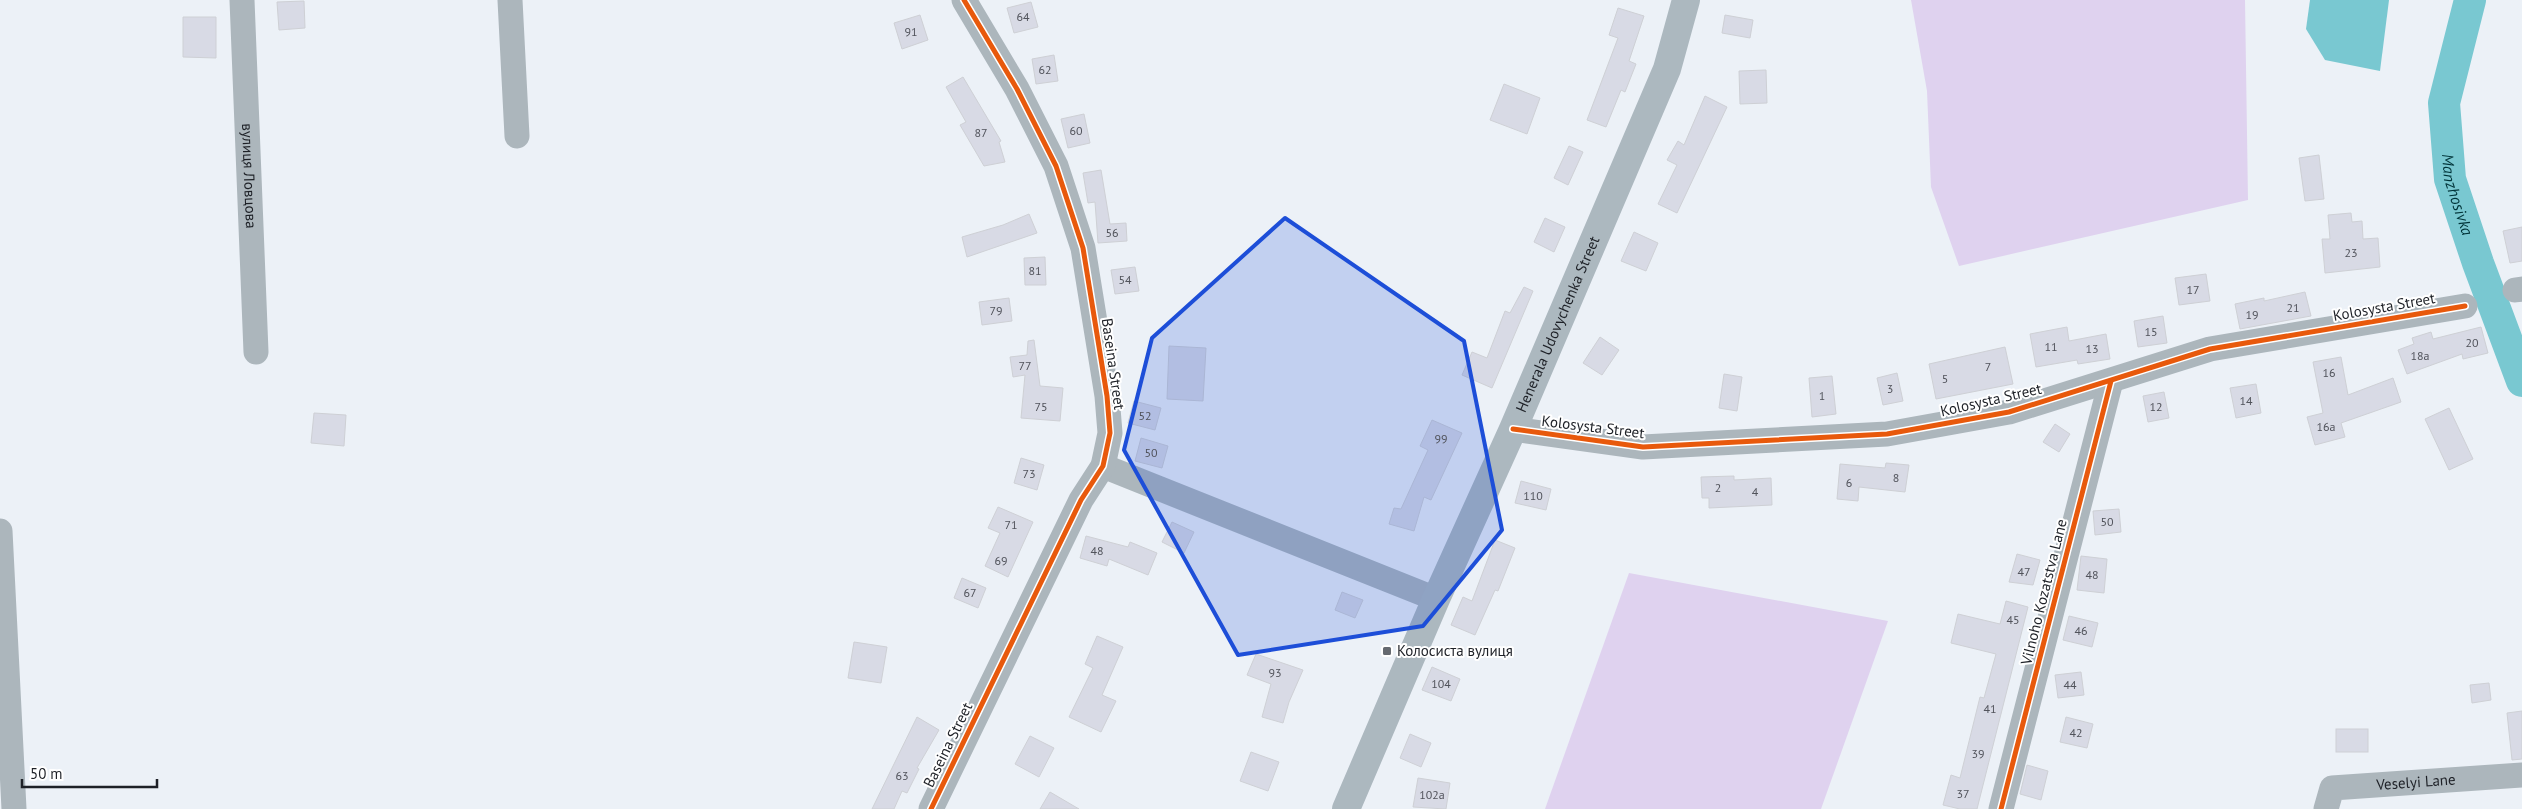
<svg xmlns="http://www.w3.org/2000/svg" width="2522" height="809" viewBox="0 0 2522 809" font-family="'PT Sans',sans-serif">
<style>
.green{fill:#dfd2ef}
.water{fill:#79c8d1}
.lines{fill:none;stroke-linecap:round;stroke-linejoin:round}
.river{stroke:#79c8d1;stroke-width:32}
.building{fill:#d8dae5;stroke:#ced0d5}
.minor{stroke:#acb6bc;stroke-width:25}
.major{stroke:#acb8bf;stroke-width:28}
.cycleway-casing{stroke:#fff;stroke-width:8}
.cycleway{stroke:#e8590c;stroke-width:5}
.marked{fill:#1d4ed8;fill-opacity:0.2;stroke:#1d4ed8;stroke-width:4;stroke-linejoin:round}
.poi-dot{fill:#666a70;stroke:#fff;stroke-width:2}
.labels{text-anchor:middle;stroke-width:4;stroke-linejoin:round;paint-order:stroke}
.number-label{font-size:12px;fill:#50525a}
.street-label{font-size:15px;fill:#1e2127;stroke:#fff}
.poi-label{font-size:15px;fill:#1e2127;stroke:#fff;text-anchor:start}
.water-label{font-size:16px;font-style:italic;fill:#003439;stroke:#fff}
</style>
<rect width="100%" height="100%" fill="#ecf1f7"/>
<g class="green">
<polygon points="1911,0 2245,0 2248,200 1959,266 1931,187 1927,91"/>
<polygon points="1629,573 1888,621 1821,809 1545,809"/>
</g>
<polygon class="water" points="2310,0 2389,0 2380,71 2325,60 2306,29"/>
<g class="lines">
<path class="river" id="s1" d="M2470,0L2444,103L2450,179L2478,263L2522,381"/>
</g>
<g class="building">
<polygon points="304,1 305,28 279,30 277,2"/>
<polygon points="1031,2 1038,27 1014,33 1007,8"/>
<polygon points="1618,8 1644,16 1629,61 1636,64 1625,92 1621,90 1606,127 1587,120 1618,38 1609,35"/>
<polygon points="920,15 928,40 902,49 894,23"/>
<polygon points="1725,15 1753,20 1750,38 1722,33"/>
<polygon points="183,17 216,17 216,58 183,57"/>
<polygon points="1054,55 1058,81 1036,84 1032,59"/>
<polygon points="1766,70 1767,103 1740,104 1739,71"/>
<polygon points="963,77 1001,141 999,142 1005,162 984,166 960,125 966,122 946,87"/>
<polygon points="1504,84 1540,98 1527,134 1490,120"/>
<polygon points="1705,96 1727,107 1677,213 1658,204 1677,165 1667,160 1678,141 1684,145"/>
<polygon points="1084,114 1090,143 1068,148 1061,119"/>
<polygon points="1569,146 1583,152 1568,185 1554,178"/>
<polygon points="2319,155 2324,199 2305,201 2299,158"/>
<polygon points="1101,170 1110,224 1126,223 1127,241 1098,243 1095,202 1088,203 1083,173"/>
<polygon points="2351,213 2352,222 2362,221 2363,239 2378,238 2380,267 2325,273 2322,239 2330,239 2328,215"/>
<polygon points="1029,214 1037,233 967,257 962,237 1003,225"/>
<polygon points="1545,218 1565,227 1554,252 1534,242"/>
<polygon points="2522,227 2522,261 2510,263 2503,231"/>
<polygon points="1634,232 1658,243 1646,271 1621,261"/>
<polygon points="1045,257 1046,285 1025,285 1024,258"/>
<polygon points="1135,267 1139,291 1115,294 1111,270"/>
<polygon points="2206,274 2210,301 2179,305 2175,278"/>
<polygon points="1524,287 1533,291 1492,388 1462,375 1472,352 1487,358 1505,311 1510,313"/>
<polygon points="2305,292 2311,316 2240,329 2235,304 2264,298 2264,301"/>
<polygon points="1009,298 1012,321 982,325 979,302"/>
<polygon points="2163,316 2167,343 2138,347 2134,321"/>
<polygon points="2067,327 2069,341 2106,334 2110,359 2078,364 2077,360 2036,367 2030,334"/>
<polygon points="2481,327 2488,353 2463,359 2462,354 2407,374 2398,350 2414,344 2412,338 2431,332 2433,339"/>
<polygon points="1600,337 1619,350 1602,375 1583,363"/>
<polygon points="1034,340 1040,386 1063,388 1060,421 1021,418 1025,375 1013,377 1010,357 1027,355 1028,341"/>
<polygon points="1169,346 1206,348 1203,401 1167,399"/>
<polygon points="2005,347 2013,384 1936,399 1929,364"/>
<polygon points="2341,357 2348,395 2393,378 2401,402 2341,423 2345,437 2315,445 2307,417 2323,413 2313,362"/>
<polygon points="1897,373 1903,401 1883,405 1877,378"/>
<polygon points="1724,374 1742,377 1737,411 1719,408"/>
<polygon points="1832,376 1836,414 1812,417 1809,378"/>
<polygon points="2256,384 2261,413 2236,418 2230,388"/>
<polygon points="2164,392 2169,418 2148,422 2143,396"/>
<polygon points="1134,401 1161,408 1155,430 1128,423"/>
<polygon points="2449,408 2473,459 2449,470 2425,419"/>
<polygon points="314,413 346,415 344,446 311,443"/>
<polygon points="1432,420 1462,433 1431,500 1424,497 1414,531 1389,524 1394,508 1401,509 1428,450 1420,446"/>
<polygon points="2055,424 2070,434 2059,452 2043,442"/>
<polygon points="1141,438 1168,446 1162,468 1135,461"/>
<polygon points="1021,458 1044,465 1037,490 1014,483"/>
<polygon points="1886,463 1909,465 1905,492 1859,487 1858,501 1837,499 1840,464 1885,468"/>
<polygon points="1734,476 1734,480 1771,478 1772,505 1709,508 1709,498 1702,498 1701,477"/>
<polygon points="1521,481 1551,489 1546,510 1515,503"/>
<polygon points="998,507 1033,522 1008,577 985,566 1000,533 988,528"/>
<polygon points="2119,509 2121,532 2095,535 2093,511"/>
<polygon points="1172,522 1194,532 1184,553 1162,542"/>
<polygon points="1086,536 1128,547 1130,542 1157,553 1148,575 1109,559 1107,566 1080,558"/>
<polygon points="1495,540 1515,548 1498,591 1495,590 1475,635 1451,625 1463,597 1472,601"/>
<polygon points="2017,554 2040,560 2033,585 2009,582"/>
<polygon points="2081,556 2107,559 2104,593 2077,590"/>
<polygon points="962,578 986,588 978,608 954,598"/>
<polygon points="1342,592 1363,600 1355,618 1335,610"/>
<polygon points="2006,601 2028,607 1977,809 1960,809 1943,805 1951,775 1960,778 1980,697 1984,698 1996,654 1951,643 1958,614 2000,624"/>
<polygon points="2069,616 2098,623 2092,647 2063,640"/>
<polygon points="1097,636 1123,647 1102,695 1116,701 1101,732 1069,717 1093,668 1085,664"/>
<polygon points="854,642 887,647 881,683 848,678"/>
<polygon points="1256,654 1303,670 1289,702 1283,723 1262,717 1271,684 1247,675"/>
<polygon points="1432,667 1460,679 1451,701 1422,690"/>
<polygon points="2081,672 2084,695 2058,698 2055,675"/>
<polygon points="2489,683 2491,700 2472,703 2470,685"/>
<polygon points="2522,711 2522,759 2512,760 2507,713"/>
<polygon points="917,717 939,730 917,768 919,769 907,793 902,791 894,809 872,809"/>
<polygon points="2066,717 2093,724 2087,748 2060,742"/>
<rect x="2336" y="729" width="32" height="23"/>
<polygon points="1410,734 1431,743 1421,767 1400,758"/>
<polygon points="1030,736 1054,748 1039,777 1015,764"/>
<polygon points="1251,752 1279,762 1268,791 1240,781"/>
<polygon points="2027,765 2048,771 2041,800 2020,794"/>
<polygon points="1418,778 1450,783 1446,809 1413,807"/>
<polygon points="1050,792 1079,809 1040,809"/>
</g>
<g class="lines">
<g class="minor">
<path id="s2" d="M242,0L256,352"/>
<polyline points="510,0 517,136"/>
<polyline points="2515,290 2522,289"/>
<polyline points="1513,429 1643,447 1887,434 2009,412 2210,349 2465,306"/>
<polyline points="1103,466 1436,599"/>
<polyline points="0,531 14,809"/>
<polyline points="931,809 1081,500 1103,466 1110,433 1107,396 1083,248 1056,166 1017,89 964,0"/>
<polyline points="2001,809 2111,381"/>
<path id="s3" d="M2326,809L2332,788L2522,775"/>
</g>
<path class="major" id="s4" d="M1346,809L1436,599L1513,429L1667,69L1686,0"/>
<defs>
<g id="cycleway">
<polyline points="1513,429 1643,447 1887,434 2009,412 2210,349 2465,306"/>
<polyline points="931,809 1081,500 1103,466 1110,433 1107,396 1083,248 1056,166 1017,89 964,0"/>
<polyline points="2001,809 2111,381"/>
</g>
</defs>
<use href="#cycleway" class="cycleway-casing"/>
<use href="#cycleway" class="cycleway"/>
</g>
<path class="marked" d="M1285,218L1464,341L1502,530L1423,626L1238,655L1124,450L1152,338Z"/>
<rect class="poi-dot" x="1382" y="646" width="10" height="10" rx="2.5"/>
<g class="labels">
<g class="number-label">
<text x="1023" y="21">64</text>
<text x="911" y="36">91</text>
<text x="1045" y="74">62</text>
<text x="1076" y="135">60</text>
<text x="981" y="137">87</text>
<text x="1112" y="237">56</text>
<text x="2351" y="257">23</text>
<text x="1035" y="275">81</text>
<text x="1125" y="284">54</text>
<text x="2193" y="294">17</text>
<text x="2293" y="312">21</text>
<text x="996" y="315">79</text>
<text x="2252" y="319">19</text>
<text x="2151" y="336">15</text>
<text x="2472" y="347">20</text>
<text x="2051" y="351">11</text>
<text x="2092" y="353">13</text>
<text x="2420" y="360">18а</text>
<text x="1025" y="370">77</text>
<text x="1988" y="371">7</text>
<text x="2329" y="377">16</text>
<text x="1945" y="383">5</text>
<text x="1890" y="393">3</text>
<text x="1822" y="400">1</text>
<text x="2246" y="405">14</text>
<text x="1041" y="411">75</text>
<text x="2156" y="411">12</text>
<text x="1145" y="420">52</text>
<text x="2326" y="431">16а</text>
<text x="1441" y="443">99</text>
<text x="1151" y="457">50</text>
<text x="1029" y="478">73</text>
<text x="1896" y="482">8</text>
<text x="1849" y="487">6</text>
<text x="1718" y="492">2</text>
<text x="1755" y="496">4</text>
<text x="1533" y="500">110</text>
<text x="2107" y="526">50</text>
<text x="1011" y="529">71</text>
<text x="1097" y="555">48</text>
<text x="1001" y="565">69</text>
<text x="2024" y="576">47</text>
<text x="2092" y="579">48</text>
<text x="970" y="597">67</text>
<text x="2013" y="624">45</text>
<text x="2081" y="635">46</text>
<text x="1275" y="677">93</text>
<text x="1441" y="688">104</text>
<text x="2070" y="689">44</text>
<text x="1990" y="713">41</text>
<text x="2076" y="737">42</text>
<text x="1978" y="758">39</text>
<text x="902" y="780">63</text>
<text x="1963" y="798">37</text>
<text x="1432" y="799">102а</text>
</g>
<g class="street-label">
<text dy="5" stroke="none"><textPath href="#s2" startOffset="176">вулиця Ловцова</textPath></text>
<text transform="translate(2384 307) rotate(-10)" y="5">Kolosysta Street</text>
<text dy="5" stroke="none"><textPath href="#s4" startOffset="529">Henerala Udovychenka Street</textPath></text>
<text transform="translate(1113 364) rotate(82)" y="5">Baseina Street</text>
<text transform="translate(1991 400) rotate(-13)" y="5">Kolosysta Street</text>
<text transform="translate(1593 427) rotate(7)" y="5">Kolosysta Street</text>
<text transform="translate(2044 592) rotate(-76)" y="5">Vilnoho Kozatstva Lane</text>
<text transform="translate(948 745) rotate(-64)" y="5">Baseina Street</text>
<text dy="5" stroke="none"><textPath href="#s3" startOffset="106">Veselyi Lane</textPath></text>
</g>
<g class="poi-label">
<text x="1397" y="656">Колосиста вулиця</text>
</g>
<g class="water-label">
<text dy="6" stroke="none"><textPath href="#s1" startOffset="199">Manzhosivka</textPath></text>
</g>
</g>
<path d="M22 779v8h135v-8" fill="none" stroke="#1e2127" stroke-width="2.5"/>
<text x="30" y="779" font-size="15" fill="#1e2127" stroke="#ffffff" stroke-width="4" paint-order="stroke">50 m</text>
</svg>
